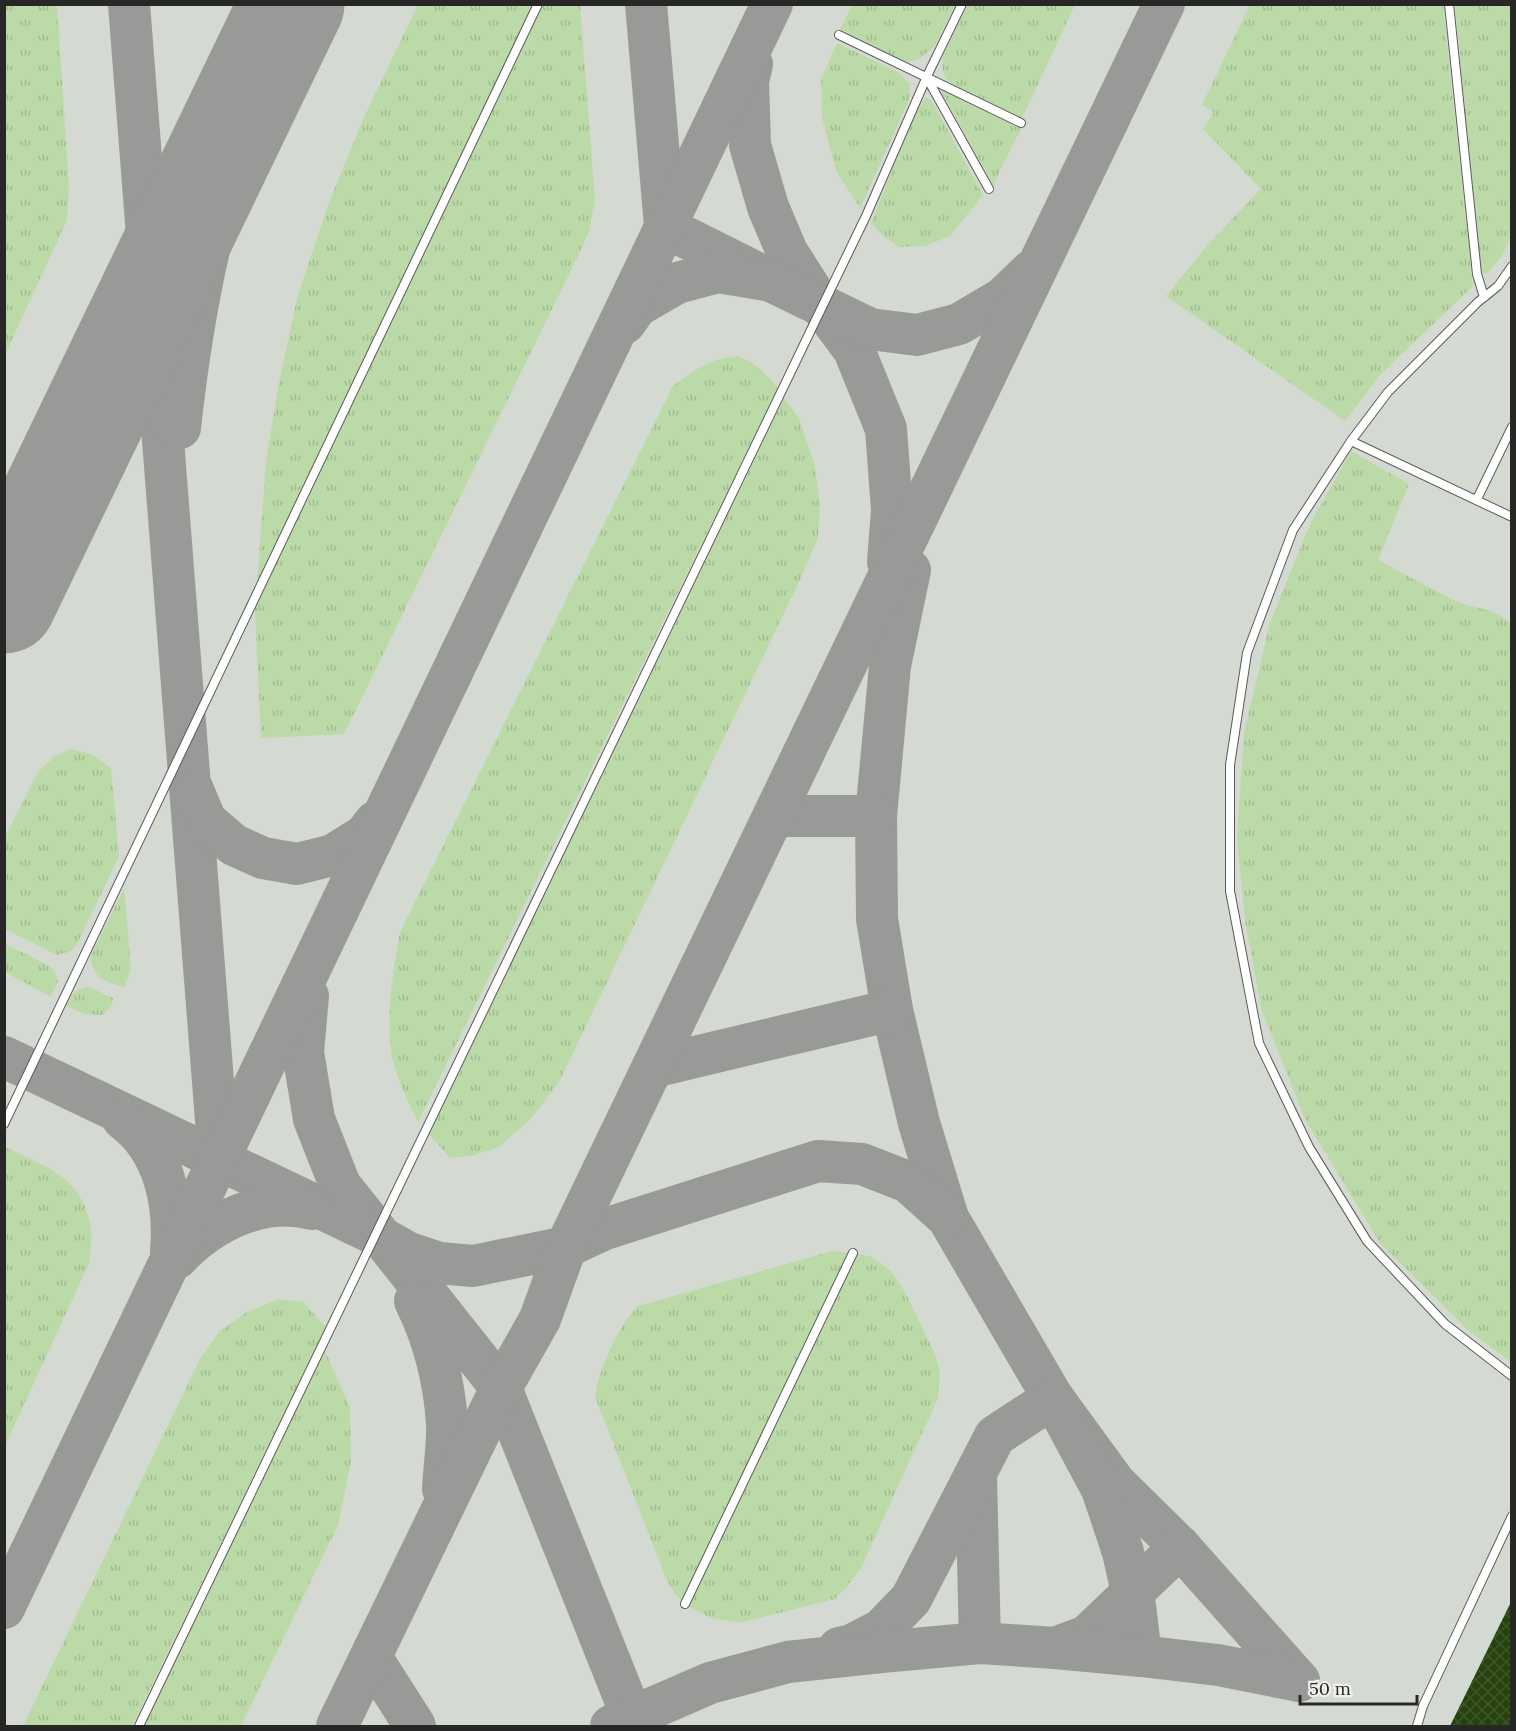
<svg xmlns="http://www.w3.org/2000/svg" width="1516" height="1731" viewBox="0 0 1516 1731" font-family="Lora,serif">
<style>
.built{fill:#d4dad1}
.grass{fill:url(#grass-tufts)}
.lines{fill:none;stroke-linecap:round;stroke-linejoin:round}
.taxiway{stroke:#999a98;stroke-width:42}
.runway{stroke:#999a98;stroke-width:105}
.building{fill:url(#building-cross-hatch)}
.service-casing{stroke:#5a5b59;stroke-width:10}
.service{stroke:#fff;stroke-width:8}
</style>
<defs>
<pattern id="grass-tufts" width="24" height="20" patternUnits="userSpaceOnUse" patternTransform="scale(1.5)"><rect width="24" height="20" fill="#bbdaa8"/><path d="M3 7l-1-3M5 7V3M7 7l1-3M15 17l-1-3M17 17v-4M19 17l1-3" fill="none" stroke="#a1bb90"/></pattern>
<pattern id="building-cross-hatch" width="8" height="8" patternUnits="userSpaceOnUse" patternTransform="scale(1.5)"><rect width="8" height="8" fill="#26420e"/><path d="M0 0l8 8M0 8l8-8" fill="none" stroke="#3d5528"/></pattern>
</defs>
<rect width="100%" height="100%" fill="#e2e4e1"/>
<rect class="built" x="5" y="5" width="1506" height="1721"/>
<g class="grass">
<polygon points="5,4 57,5 69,187 67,220 5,355"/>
<polygon points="418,5 580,5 595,199 589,231 578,256 344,734 261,738 255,611 266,462 279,382 298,295 328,205 365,115"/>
<polygon points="852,5 852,4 955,5 934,47 919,59 905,62 840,29"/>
<polygon points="968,5 1075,5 1022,118 958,88 946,79 942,67 943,56"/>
<polygon points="1250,5 1443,5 1473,286 1380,375 1345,421 1166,296 1212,240 1261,189 1203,129 1214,112 1202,105"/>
<polygon points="1455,5 1511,5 1511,235 1503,254 1488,273 1480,273"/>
<polygon points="837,43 898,72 910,84 909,100 860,208 836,171 822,117 821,79"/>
<polygon points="940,89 1021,129 993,185"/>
<polygon points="926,97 932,101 983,195 950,236 925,246 899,247 884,237 871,223 918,106"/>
<path d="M738,356C756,363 766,374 778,388L418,1122C408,1101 397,1080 392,1057C385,1019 393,971 400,932L673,386C697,369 708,359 738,356Z"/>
<polygon points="784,398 798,417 814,462 820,505 818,538 797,586 559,1082 530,1120 497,1148 471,1156 450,1158 429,1134"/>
<path d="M1351,451L1409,484L1378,560C1404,573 1430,589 1456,601C1478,611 1490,605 1511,624V1362L1468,1330L1380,1243L1306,1121L1262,1011L1245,921L1237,838L1244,733L1270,623L1310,524Z"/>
<polygon points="71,749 91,754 111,768 119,856 77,944 71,951 57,955 5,929 5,837 38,772 55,756"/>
<path d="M124,888L131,969L124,988C104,980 94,980 90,957Z"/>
<polygon points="5,944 44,963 54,970 58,981 51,997 5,972"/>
<path d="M89,987L113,998L112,1005L103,1015L85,1014L66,1006C71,994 75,988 89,987Z"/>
<path d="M5,1147C45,1166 84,1177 91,1229C92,1239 90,1251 90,1261L5,1446Z"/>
<path d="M833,1251L870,1256L891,1271L906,1294L935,1354L940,1372L938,1398L861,1568L846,1588L835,1599L739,1623L710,1618L685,1604L674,1593L666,1578L595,1397C599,1368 618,1326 638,1306Z"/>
<polygon points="279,1299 303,1302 326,1327 132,1726 23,1726 200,1359 219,1332 247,1312"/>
<polygon points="324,1349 350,1407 351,1461 338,1525 241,1726 143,1726"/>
</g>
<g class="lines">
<g class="taxiway">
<polyline points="129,4 219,1159"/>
<polyline points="646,4 665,226"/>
<polyline points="752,64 748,82 750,145 768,207 787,252 822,307 854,350 886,429 892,510 888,562"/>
<polyline points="665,227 753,271"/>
<polyline points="625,323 637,306 677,283 718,272 771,281 870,329 917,335 959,324 1003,298 1031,271"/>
<path d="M180,428C189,345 203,261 227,181C245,121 268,62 292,4"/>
<polyline points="910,570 890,666 876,816 877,919 892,1010 919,1123 948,1218 1053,1398 1115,1483 1180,1547 1299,1681"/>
<polyline points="193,790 206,821 234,845 263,858 297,864 333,855 365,835 375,822"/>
<polyline points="774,816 876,816"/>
<polyline points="308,996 303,1052 314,1119 340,1185 501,1388 632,1717"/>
<polyline points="4,1057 375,1234 409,1253 439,1263 473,1266 566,1247 605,1229 818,1161 862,1164 908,1182 948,1218"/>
<polyline points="653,1067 892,1010"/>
<path d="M123,1119C164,1149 175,1203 171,1251"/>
<path d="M177,1258C211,1222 262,1196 312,1209"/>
<path d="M415,1301C434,1339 444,1381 447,1423C448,1444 444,1467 443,1489"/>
<polyline points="976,1477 980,1643"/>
<polyline points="4,1608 772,4"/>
<polyline points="839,1648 852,1645 881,1630 911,1599 995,1436 1053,1398 1102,1489 1123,1552 1135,1606 1141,1656"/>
<polyline points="1055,1648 1087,1636 1180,1547"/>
<polyline points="371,1657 415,1726"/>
<polyline points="337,1726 501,1388 540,1319 566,1247 1164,4"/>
<polyline points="611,1726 710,1683 788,1662 881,1652 980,1643 1055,1648 1141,1656 1218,1665 1299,1681"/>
</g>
<polyline class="runway" points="4,601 292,4"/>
</g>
<polygon class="building" points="1512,1600 1512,1726 1450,1726"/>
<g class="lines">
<defs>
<g id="service">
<polyline points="1449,4 1477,274 1484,297"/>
<polyline points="839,35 1021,123"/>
<polyline points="927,78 989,189"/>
<polyline points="1512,266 1498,286 1478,302 1388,392 1351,441 1512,517"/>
<polyline points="1351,441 1293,530 1247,653 1230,765 1230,891 1259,1043 1309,1147 1367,1241 1445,1324 1512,1376"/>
<polyline points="1477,499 1512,427"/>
<polyline points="4,1124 538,4"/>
<polyline points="685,1604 853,1253"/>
<polyline points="139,1726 822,307 866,216 928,74 962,4"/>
<polyline points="1417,1726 1423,1706 1512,1516"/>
</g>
</defs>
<use href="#service" class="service-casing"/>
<use href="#service" class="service"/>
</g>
<rect width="1516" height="1731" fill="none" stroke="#272726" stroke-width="12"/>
<path d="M1300 1695v9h117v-9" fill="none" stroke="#272726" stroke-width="3"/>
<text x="1309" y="1695" font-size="18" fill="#272726" stroke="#f0f1ef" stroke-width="4.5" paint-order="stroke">50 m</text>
</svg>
